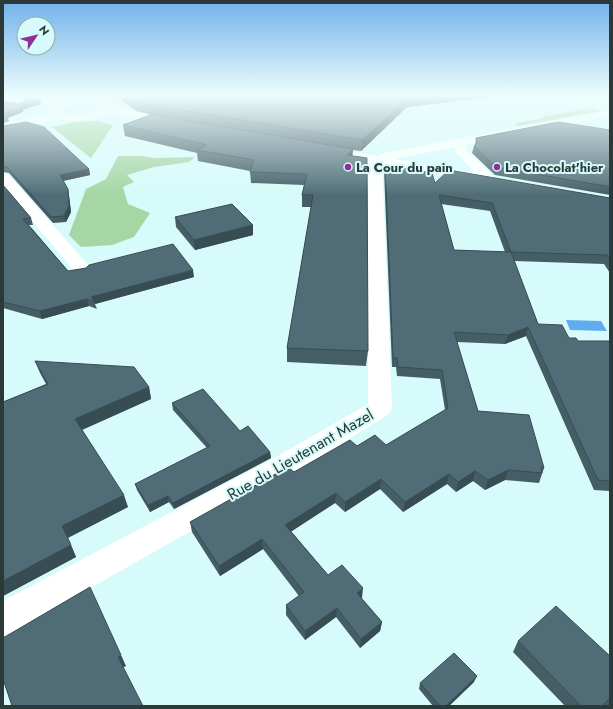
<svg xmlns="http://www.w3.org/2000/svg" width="613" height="709" viewBox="0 0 613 709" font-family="Jost,sans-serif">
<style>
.green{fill:#a6d6a4}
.water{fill:#5facee}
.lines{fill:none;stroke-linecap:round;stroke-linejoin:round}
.minor{fill:#fff;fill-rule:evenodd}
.tertiary{fill:#fff;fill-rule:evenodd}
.secondary{fill:#fff;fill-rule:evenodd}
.wall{fill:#455e66;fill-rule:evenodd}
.shaded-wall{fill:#384c53}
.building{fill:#506d77;stroke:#384c53}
.poi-dot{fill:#8f3099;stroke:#d7fbfa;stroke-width:1.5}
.labels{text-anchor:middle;stroke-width:4;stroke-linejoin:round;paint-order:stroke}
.far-poi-label{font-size:13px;font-weight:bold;fill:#2b3939;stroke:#d7fbfa;text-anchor:start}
.street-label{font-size:16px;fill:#2b3939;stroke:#d7fbfa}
</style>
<rect width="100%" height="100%" fill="#d7fbfa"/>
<g class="green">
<path d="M592,108L602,111L517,126L514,124C524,120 536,122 545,116Z"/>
<polygon points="98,121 113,125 91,158 52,127 75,122"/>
<polygon points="118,156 141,156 156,158 195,157 189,162 154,167 127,175 134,182 123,187 128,204 150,213 134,237 112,245 81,247 69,235 86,189 106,179"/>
</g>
<polygon class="water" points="566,320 601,321 607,331 570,330"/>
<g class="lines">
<g class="minor">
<polygon points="375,156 382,160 392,408 389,414 298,470 15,631 3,636 3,601 278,456 368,404 368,160"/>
<polygon points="3,173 8,174 88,265 91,269 88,273 82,274 76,273 3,186"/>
</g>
<polygon class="tertiary" points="84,96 98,96 97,98 76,105 71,102"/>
<g class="secondary">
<path d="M3,96L106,100L110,101L116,107L177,121L179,123L173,126L112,113L92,120L74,121L60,119L3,130V124L49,114L48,112L54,104L7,99L3,98ZM89,104L103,106L105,108C93,115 71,118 59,111L67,106Z"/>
<path d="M610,110V116L466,145L467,150L496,179L494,182L489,183L481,179L476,181L339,157L333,153L339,149L378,156L384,153ZM454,147L457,154L475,173L395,159Z"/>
</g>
</g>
<g class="wall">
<polygon points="28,96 59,96 59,97"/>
<polygon points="116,96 499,96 407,107 361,151 353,150 352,156 368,351 366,366 287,362 287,348 311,207 302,207 302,195 304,185 251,183 250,171 198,161 197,153 125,136 123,125 150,115 149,114 136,111"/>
<polygon points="3,126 89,169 90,175 63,181 69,196 71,212 66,222 53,223 9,173 3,172"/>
<polygon points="610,130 610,195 495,175 472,153 474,146 475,145 476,138"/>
<path d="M385,165L435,183L610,198V273L604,264L514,261L538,324L569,338L578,341H610V491L594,490L526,336L505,344L457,342L478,411L544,468L539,483L505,480L485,490L473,481L456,492L447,484L403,512L380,489L345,512L335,503L291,531L328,575L362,598H361L382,622L380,631L360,648L336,617L305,640L286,615V605L299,596L263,549L220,576L192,532L190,522L294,472L357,446L386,445L445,410L440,379L397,376L396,367H392L384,172ZM441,204L490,211L505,252L454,250Z"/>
<polygon points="3,185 31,218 33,225 29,225 68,271 194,277 95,304 97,309 89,306 42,319 3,308"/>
<polygon points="175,217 253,225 253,235 195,250 176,227"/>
<polygon points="35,361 149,387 151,399 82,430 128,507 68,538 76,557 3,596 3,402 46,384 40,373"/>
<polygon points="172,403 240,431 270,452 271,458 174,509 169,502 150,512 137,490 135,484 207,448 173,410"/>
<polygon points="518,641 610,656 610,705 609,706 565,706 513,652"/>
<polygon points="474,682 449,706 433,706 419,689 420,683"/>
</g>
<g class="shaded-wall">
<polygon points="423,96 499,96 407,107 361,151 362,140 408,98"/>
<polygon points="40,99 41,104 23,110 23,112 8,118 9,121 3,123 3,114 20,105"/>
<polygon points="353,149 352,160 347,155"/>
<polygon points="89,169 90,175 62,181 60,175"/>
<polygon points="68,189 69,196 71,212 66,222 64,216"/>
<polygon points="253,225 253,235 195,250 194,240"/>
<polygon points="193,270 194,277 95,304 95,302 91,297"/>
<polygon points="87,299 89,306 42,319 40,311"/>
<polygon points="528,327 526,336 505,344 508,335"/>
<polygon points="149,387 151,399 79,431 75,419"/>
<polygon points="270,452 271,458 174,509 173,503"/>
<polygon points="508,470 505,480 485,490 488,480"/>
<polygon points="475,471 473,481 456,492 458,482"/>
<polygon points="449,474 447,484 403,512 405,502"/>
<polygon points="381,479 380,489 345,512 345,502"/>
<polygon points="336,493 335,503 286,535 285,525"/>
<polygon points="124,495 128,507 67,538 62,526"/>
<polygon points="168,496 169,502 150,512 148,505"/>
<polygon points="262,539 263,549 220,576 219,566"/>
<polygon points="71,545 76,557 3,596 3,581"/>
<polygon points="363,588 362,598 356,603 357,593"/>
<polygon points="337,608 336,617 305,640 305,631"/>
<polygon points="382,622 380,631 360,648 361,639"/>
<polygon points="121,655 126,666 122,668 118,657"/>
<polygon points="477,676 474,682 449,706 446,706"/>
</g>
<g class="building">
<polygon points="126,96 423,96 408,98 362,140 134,102"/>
<polygon points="26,98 40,99 20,105 22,107 3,114 3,101 19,104 25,101"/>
<polygon points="149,114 353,149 347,155 367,158 368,351 287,348 313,195 302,195 307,174 250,172 254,160 197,150 207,145 123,125 151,115"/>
<polygon points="26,122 44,127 89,169 60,175 68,189 69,206 64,216 51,217 7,167 3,167 3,126"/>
<polygon points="558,122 610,130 610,187 496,167 474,146 477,143 476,138"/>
<polygon points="385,165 432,173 435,183 449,170 610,198 610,259 607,255 511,252 492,203 439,195 454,250 511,252 538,324 562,325 569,338 576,338 578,341 610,341 610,481 598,480 528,327 508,335 454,332 478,411 529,415 544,468 541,467 542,473 508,470 488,480 475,471 458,482 449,474 405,502 381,479 345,502 336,493 285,525 328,575 342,565 363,588 357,593 382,622 361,639 337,608 305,631 286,605 304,592 262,539 219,566 190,522 288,467 294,472 350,440 357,446 375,435 386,445 448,408 442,370 398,367 397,358 393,358"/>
<polygon points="3,185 31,218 23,219 68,271 86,268 89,265 173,244 193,270 91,297 95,302 87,299 40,311 3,302"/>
<polygon points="232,204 253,225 194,240 175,217"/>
<polygon points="35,361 134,367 149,387 75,419 124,495 62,526 71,545 3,581 3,402 48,384"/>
<polygon points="203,389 240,431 248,426 270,452 173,503 168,496 148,505 135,484 210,446 172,403"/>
<polygon points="90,587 121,655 118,657 143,706 12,706 3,679 3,638"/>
<polygon points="556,606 610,656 610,698 602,706 581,706 518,641"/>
<polygon points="454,653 477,676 446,706 440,706 420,683"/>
</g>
<linearGradient id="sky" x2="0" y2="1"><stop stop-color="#71b1ea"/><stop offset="0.49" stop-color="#edfdfd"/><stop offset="1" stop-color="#edfdfd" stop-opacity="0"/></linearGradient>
<rect width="613" height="195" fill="url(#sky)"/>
<g class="poi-dot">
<circle cx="348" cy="167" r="4"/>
<circle cx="497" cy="167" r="4"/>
</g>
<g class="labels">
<g class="far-poi-label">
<text x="356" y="172">La Cour du pain</text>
<text x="505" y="172">La Chocolat'hier</text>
</g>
<g class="street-label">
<text transform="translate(300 454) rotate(-30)" y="6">Rue du Lieutenant Mazel</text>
</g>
</g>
<rect width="613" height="709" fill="none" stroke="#2b3939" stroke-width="8"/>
<g transform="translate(36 36) rotate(55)"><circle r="19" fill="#d7fbfa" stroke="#92adad"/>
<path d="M0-3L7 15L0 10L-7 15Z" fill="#8f3099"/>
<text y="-6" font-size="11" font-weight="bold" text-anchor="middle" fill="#2b3939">N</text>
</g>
</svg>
